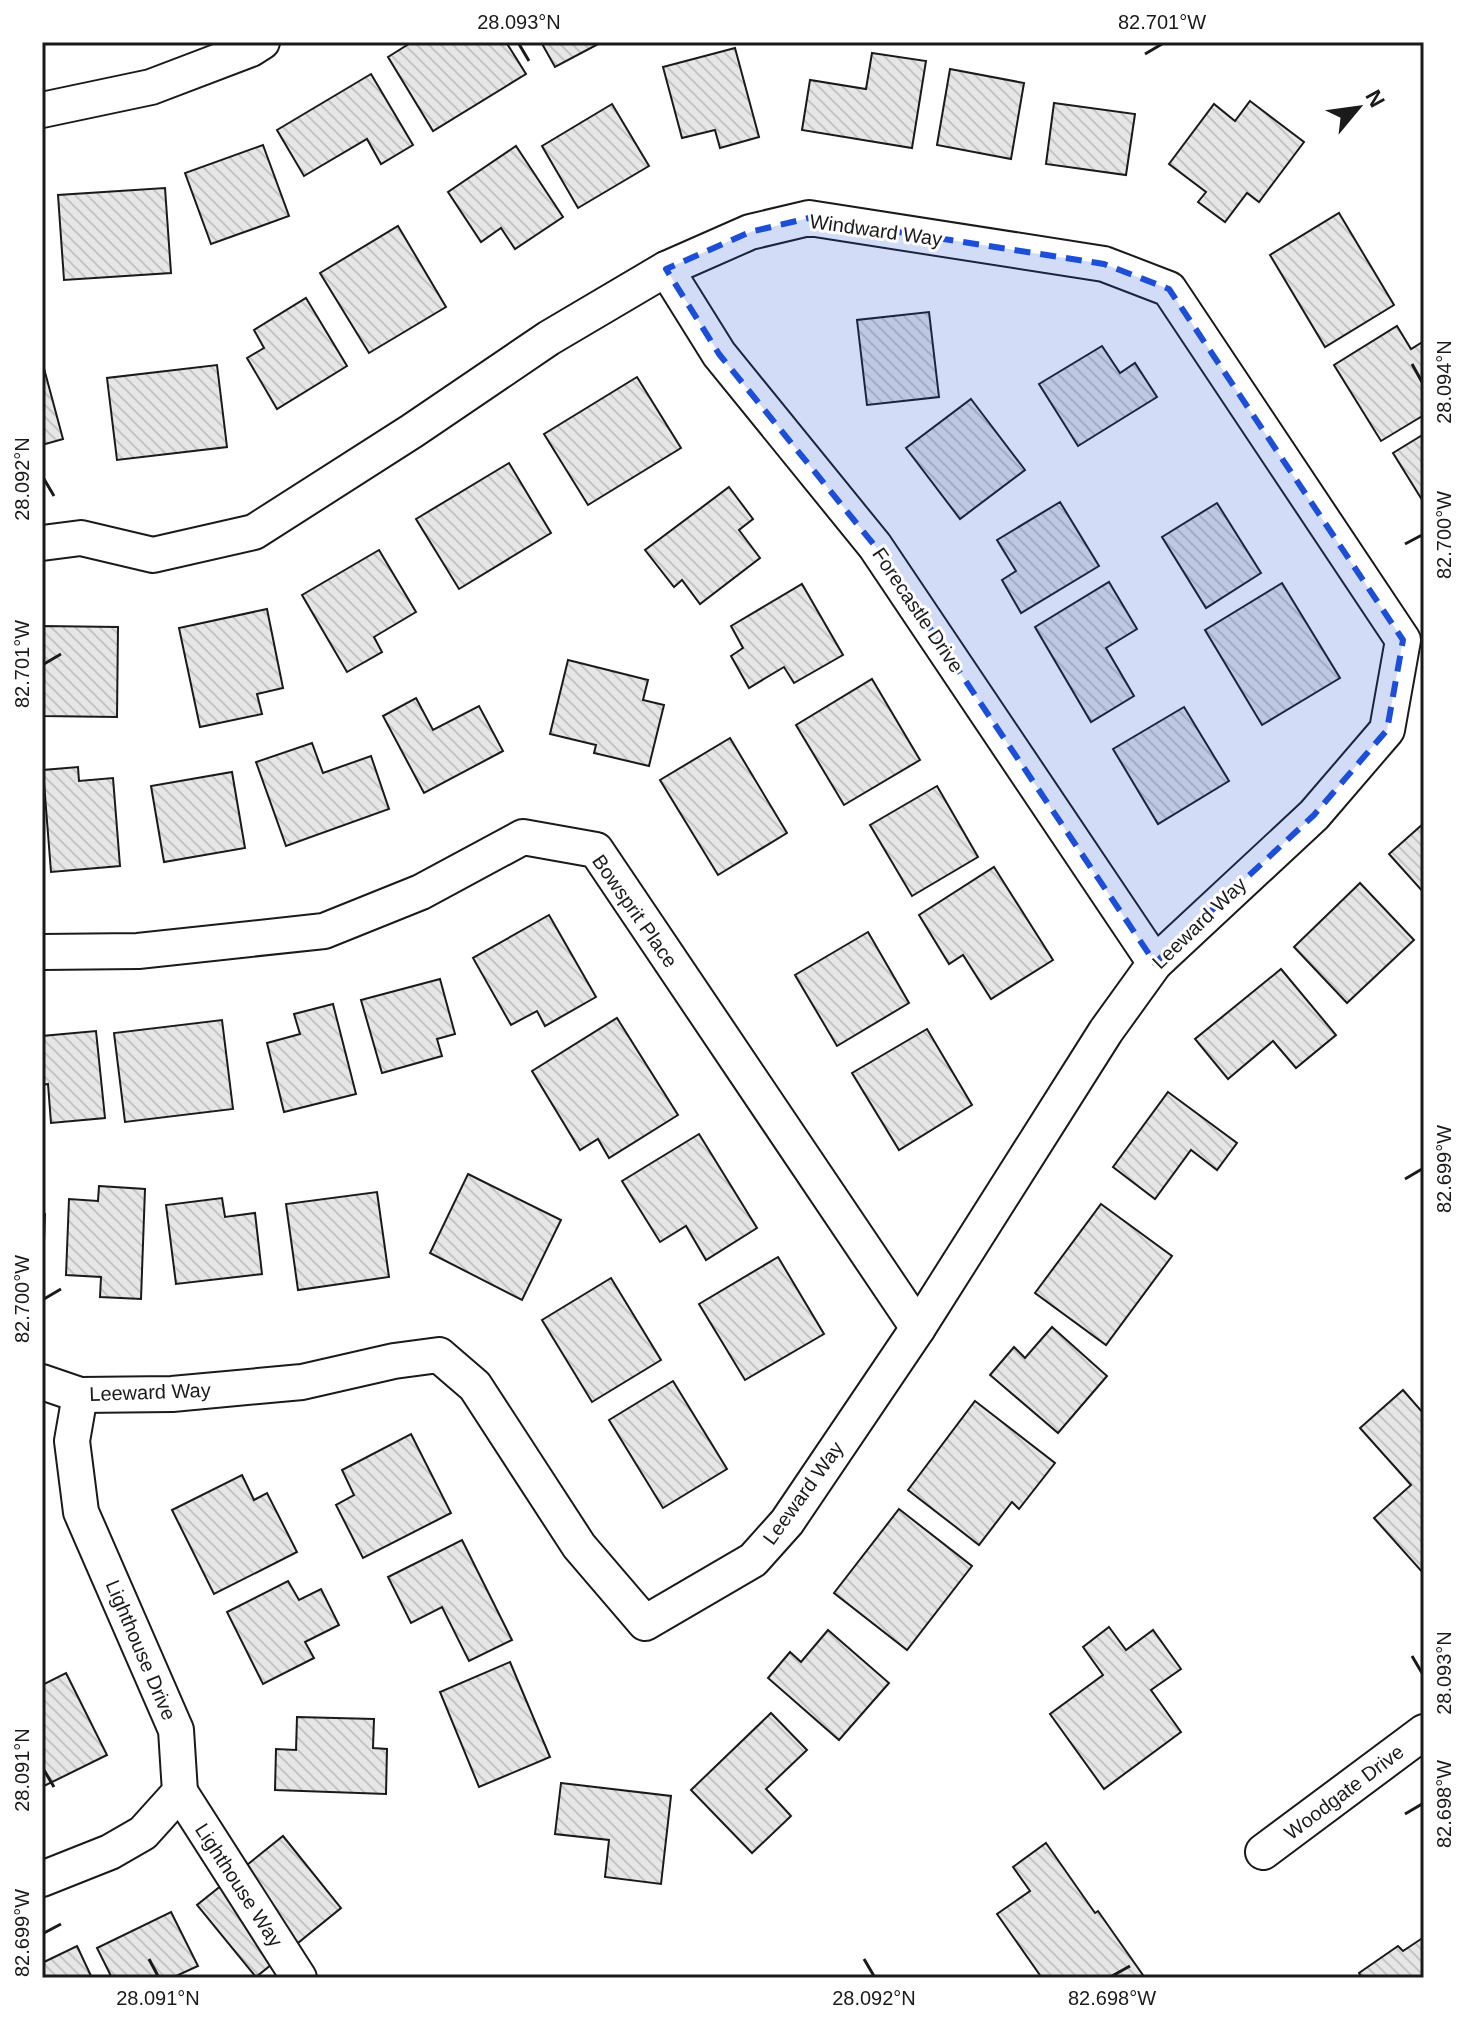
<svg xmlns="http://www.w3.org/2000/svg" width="1466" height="2020" viewBox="0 0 1466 2020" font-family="Helvetica,sans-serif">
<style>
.building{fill:url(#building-back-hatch);stroke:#1a1a1a;stroke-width:2}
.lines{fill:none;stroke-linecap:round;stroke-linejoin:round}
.minor-casing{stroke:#1a1a1a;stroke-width:38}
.minor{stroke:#fff;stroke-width:34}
.marked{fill:#1d4ed8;fill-opacity:0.2;stroke:#1d4ed8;stroke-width:6;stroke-dasharray:16 10;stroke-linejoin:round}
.ticks{fill:none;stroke:#1a1a1a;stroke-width:3}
.labels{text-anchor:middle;stroke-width:6;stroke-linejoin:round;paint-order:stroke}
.street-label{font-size:20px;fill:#1a1a1a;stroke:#fff}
.neatline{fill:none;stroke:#1a1a1a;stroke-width:3}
.ticks-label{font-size:20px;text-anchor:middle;fill:#1a1a1a}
</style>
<defs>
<pattern id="building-back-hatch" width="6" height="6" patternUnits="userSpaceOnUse" patternTransform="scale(2)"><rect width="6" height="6" fill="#e6e6e6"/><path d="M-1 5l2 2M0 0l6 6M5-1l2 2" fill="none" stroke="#c5c5c5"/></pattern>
</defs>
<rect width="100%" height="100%" fill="#fff"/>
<g class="building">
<polygon points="412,42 506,42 526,74 433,131 388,57"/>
<polygon points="541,42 602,42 555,67"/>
<polygon points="735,48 759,137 720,148 715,130 682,138 663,67"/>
<polygon points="872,53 926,61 912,148 802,130 810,80 866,89"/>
<polygon points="950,69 1024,83 1011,159 937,145"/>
<polygon points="371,74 413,145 381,164 367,139 304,176 277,130"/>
<polygon points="1250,101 1304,142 1259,202 1247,193 1225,222 1198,202 1206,192 1169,164 1214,104 1235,121"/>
<polygon points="1054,103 1135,114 1126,175 1046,164"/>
<polygon points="612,104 649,166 578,208 542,146"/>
<polygon points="263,145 289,216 211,244 185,173"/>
<polygon points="516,146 563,217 515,249 501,228 481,242 448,192"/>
<polygon points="165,188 171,273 64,280 58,195"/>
<polygon points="1339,213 1394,305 1325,347 1270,255"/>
<polygon points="398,226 446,307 369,353 320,273"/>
<polygon points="306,298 347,366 277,409 247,358 264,348 254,330"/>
<polygon points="929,312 939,397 867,405 857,320"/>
<polygon points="1397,326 1411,349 1424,341 1424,415 1381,441 1334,365"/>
<polygon points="1102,346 1120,373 1135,363 1157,397 1078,446 1039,384"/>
<polygon points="42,361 63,439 42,445"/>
<polygon points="217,365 227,447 117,460 107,378"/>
<polygon points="637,377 681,448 588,505 544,434"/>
<polygon points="971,399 1025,470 960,519 906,448"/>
<polygon points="1424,434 1424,503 1393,453"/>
<polygon points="509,463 551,533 459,589 416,519"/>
<polygon points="729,487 753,519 739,530 760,558 700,604 682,580 674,587 645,550"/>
<polygon points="1060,502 1099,566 1021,613 1002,580 1016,571 997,540"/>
<polygon points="1217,503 1261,573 1206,608 1162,537"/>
<polygon points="379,550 416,612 374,637 382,652 347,672 302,595"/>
<polygon points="1109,582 1137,629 1106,648 1134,696 1091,722 1035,627"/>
<polygon points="1282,583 1340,678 1262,725 1205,630"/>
<polygon points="802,584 843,655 794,683 784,667 749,688 731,656 743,648 731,626"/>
<polygon points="267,609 283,688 257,694 262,714 200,727 179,628"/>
<polygon points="42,626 118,627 117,717 42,716"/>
<polygon points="568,660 648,680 643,700 664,705 649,766 594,753 596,745 550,734"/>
<polygon points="872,679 920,760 844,805 796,725"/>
<polygon points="416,698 433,730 479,706 503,751 424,793 383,716"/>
<polygon points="1184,707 1229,781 1158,824 1113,749"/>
<polygon points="730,738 787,833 718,875 660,780"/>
<polygon points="312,743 323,773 371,756 389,809 286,846 256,762"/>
<polygon points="78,767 79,781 113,778 120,866 51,872 43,770"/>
<polygon points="232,772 245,848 164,862 151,786"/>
<polygon points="937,786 978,857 912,896 870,825"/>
<polygon points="1424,823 1424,893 1389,854"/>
<polygon points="994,867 1053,960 991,999 963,955 949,964 919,915"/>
<polygon points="1360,883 1414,940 1347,1003 1294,947"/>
<polygon points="549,915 596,997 545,1026 537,1011 511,1025 473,958"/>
<polygon points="868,932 909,1003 837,1046 795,975"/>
<polygon points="1281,969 1336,1035 1296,1068 1273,1041 1228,1079 1195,1039"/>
<polygon points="440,979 455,1034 437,1039 442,1056 382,1073 361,1000"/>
<polygon points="333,1004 356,1094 284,1112 267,1043 300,1034 294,1014"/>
<polygon points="617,1018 678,1115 609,1158 598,1139 580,1150 532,1071"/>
<polygon points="222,1020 233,1109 125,1122 114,1033"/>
<polygon points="927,1029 972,1105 899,1150 852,1073"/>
<polygon points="96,1031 105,1118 51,1123 48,1084 42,1085 42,1036"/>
<polygon points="1168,1092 1237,1143 1217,1170 1191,1150 1155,1199 1113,1167"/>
<polygon points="699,1134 757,1228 706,1260 686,1226 660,1242 622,1181"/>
<polygon points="468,1174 561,1220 522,1300 430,1253"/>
<polygon points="99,1186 145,1189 141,1299 100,1297 101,1277 66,1275 69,1199 98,1201"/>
<polygon points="377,1192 389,1277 298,1290 286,1204"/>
<polygon points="222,1198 225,1217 255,1213 262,1274 176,1284 166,1205"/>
<polygon points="1101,1204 1172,1256 1106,1345 1035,1293"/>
<polygon points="42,1213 45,1214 43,1271 42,1271"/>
<polygon points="778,1257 824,1334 745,1380 699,1304"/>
<polygon points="611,1278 661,1360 592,1402 542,1320"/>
<polygon points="1052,1327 1107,1376 1058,1433 990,1375 1014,1347 1025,1358"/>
<polygon points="673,1381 727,1469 663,1508 609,1420"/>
<polygon points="1403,1390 1424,1414 1423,1573 1374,1518 1411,1485 1360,1428"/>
<polygon points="975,1401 1055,1463 1019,1509 1012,1502 979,1545 908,1490"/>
<polygon points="411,1434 451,1513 363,1558 336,1505 354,1495 342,1470"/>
<polygon points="242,1475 254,1500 267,1493 297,1552 214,1594 172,1510"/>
<polygon points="899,1509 972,1566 907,1650 834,1593"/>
<polygon points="462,1540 512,1640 469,1661 442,1607 411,1623 388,1577"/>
<polygon points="288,1581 299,1600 321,1589 339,1625 305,1642 314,1658 263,1684 227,1612"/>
<polygon points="1109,1627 1126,1650 1153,1630 1181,1669 1151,1690 1181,1732 1104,1789 1050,1714 1103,1675 1083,1647"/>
<polygon points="828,1630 889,1683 839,1740 768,1678 790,1652 801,1662"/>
<polygon points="510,1662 550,1757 479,1787 440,1692"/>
<polygon points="66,1673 107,1755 42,1787 42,1685"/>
<polygon points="771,1713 807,1750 766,1789 791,1816 752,1853 691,1790"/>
<polygon points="297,1717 374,1719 373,1748 387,1749 386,1794 275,1790 276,1749 296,1750"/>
<polygon points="561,1783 671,1796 661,1884 605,1877 609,1840 555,1834"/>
<polygon points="283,1836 341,1908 256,1977 197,1905"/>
<polygon points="1046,1843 1095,1913 1098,1911 1145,1978 1042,1978 997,1914 1030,1891 1013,1867"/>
<polygon points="171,1912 198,1966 176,1976 177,1978 112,1978 97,1948"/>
<polygon points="1424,1937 1424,1978 1362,1978 1359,1973 1398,1946 1403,1951"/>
<polygon points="77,1946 92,1978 42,1978 42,1963"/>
</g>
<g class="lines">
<defs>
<g id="minor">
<polyline points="42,110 151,87 251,49 262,42"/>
<polyline points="666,269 719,354 875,546 1155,963"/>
<polyline points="42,543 81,538 153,555 254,532 412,431 549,338 666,269 750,232 809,218 1104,264 1169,289 1403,640 1387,730 1314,815 1155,963 1106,1031 918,1328 787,1522 753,1560 645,1623 579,1546 475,1386 439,1355 394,1361 302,1382 172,1394 80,1395 42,1382"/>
<polyline points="42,952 138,951 324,931 421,892 523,837 596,850 918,1328"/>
<polyline points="180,1792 299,1978"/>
<polyline points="1263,1852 1424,1732"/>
<polyline points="42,1879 110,1852 143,1833 180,1792 176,1730 81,1512 72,1441 80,1395"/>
</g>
</defs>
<use href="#minor" class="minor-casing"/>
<use href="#minor" class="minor"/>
</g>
<path class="marked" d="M809,218L1104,264L1169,289L1403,640L1387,730L1314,815L1155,963L875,546L719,354L666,269L750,232Z"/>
<path class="ticks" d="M519,44L529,61M1145,54L1162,44M1412,364L1422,382M44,479L54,496M1405,544L1422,535M44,664L61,654M1405,1179L1422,1169M44,1299L61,1289M1412,1656L1422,1673M44,1770L54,1787M1405,1814L1422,1804M44,1933L61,1924M149,1959L158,1976M864,1959L874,1976M1112,1976L1130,1966"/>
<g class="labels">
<g class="street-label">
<text transform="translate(876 230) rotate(8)" y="7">Windward Way</text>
<text transform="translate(918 610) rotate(56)" y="7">Forecastle Drive</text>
<text transform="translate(635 911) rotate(55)" y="7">Bowsprit Place</text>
<text transform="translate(1199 923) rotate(-44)" y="7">Leeward Way</text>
<text transform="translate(150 1392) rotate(-2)" y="7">Leeward Way</text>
<text transform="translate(803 1493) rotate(-54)" y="7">Leeward Way</text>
<text transform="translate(141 1650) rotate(67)" y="7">Lighthouse Drive</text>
<text transform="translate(1344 1792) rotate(-37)" y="7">Woodgate Drive</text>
<text transform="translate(239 1885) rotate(57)" y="7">Lighthouse Way</text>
</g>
</g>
<rect width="1466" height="2020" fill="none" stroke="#ffffff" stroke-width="88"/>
<g transform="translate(1358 108) rotate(61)" stroke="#ffffff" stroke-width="6" paint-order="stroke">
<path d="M0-6L14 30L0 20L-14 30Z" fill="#1a1a1a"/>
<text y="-12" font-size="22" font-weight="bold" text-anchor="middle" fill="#1a1a1a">N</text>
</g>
<rect x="44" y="44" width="1378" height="1932" class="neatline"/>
<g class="ticks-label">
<text x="519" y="29">28.093°N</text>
<text x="1162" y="29">82.701°W</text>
<text transform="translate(1444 382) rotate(-90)" y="7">28.094°N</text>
<text transform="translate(22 479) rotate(-90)" y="7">28.092°N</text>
<text transform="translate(1444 535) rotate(-90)" y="7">82.700°W</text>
<text transform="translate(22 664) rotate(-90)" y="7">82.701°W</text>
<text transform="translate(1444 1169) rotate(-90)" y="7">82.699°W</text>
<text transform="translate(22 1299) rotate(-90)" y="7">82.700°W</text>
<text transform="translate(1444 1673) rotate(-90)" y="7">28.093°N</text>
<text transform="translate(22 1770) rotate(-90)" y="7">28.091°N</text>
<text transform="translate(1444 1804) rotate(-90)" y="7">82.698°W</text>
<text transform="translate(22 1933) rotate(-90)" y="7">82.699°W</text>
<text x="158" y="2005">28.091°N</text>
<text x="874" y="2005">28.092°N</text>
<text x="1112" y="2005">82.698°W</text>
</g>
</svg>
